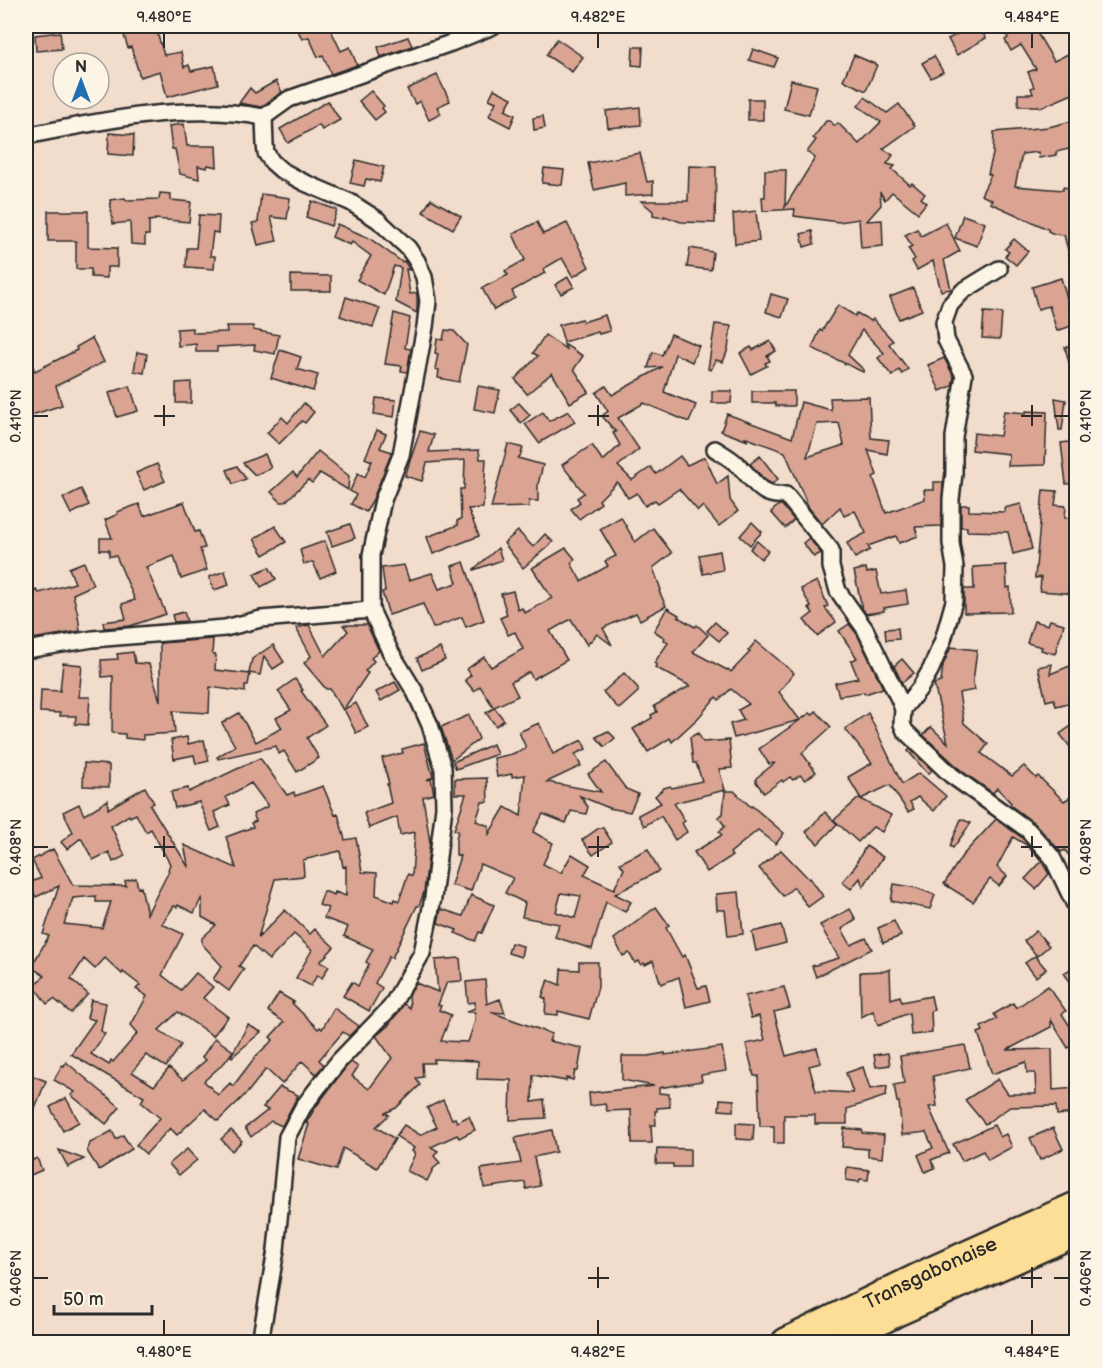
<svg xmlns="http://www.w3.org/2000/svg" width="1102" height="1368" viewBox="0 0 1102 1368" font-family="'Balsamiq Sans',sans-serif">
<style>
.building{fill:#daa392;stroke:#2b2b2b;stroke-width:1.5;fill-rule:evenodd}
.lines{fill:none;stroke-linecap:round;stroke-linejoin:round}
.street-casing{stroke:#2b2b2b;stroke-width:20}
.highway-casing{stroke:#2b2b2b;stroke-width:32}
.street{stroke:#fcf5e5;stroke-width:15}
.highway{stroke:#fdde96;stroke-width:27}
.ticks{fill:none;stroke:#2b2b2b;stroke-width:2}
.labels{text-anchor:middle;stroke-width:4.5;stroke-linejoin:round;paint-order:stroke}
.street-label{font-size:20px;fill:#2b2b2b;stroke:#fcf5e5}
.neatline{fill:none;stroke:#2b2b2b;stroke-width:2}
.ticks-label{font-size:15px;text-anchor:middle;fill:#2b2b2b}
</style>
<rect width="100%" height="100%" fill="#f2dccc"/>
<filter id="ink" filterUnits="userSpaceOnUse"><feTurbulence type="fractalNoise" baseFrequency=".0167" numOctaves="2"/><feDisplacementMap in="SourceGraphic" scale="12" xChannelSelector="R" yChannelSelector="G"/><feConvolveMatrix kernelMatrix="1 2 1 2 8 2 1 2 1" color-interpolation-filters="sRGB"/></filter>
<g filter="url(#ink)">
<g class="building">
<polygon points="121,26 155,26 164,55 181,52 184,67 189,65 191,71 214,66 218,84 167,97 160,71 140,77 131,47 128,48"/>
<polygon points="296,26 329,26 341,51 350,47 357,65 331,74 323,55 318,57 309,37 302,39"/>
<polygon points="972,26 978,26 986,38 957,55 948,39"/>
<polygon points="1002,26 1033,26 1054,61 1072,52 1077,60 1077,92 1040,108 1039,106 1018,106 1018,94 1033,94 1031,88 1034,87 1028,72 1036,69 1021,45 1011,51 1005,40 1008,38"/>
<polygon points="60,32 62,49 36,51 35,35"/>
<polygon points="408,37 412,46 381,57 378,47"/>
<polygon points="557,39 583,57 572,72 546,55"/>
<polygon points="633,47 643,47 642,66 632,65"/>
<polygon points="753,49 778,58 774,67 749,60"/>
<polygon points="854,55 877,65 866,91 843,80"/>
<polygon points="934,56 943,72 931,78 922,63"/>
<polygon points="437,75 450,101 437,107 441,114 429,120 420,101 415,104 407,89"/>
<polygon points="791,80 817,86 809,115 784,109"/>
<polygon points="276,81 282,92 265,104 261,107 239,103 250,88 255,93"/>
<polygon points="494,89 512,98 505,110 515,115 510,127 489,116 496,102 489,99"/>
<polygon points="371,91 384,106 382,108 385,112 375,120 359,101"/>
<polygon points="865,97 887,113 899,104 915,126 883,149 893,155 887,164 895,166 892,169 910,185 912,183 925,194 921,198 926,203 918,213 892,192 885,200 880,192 881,205 867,221 882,220 883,246 861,248 859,219 839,222 794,216 795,209 763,211 762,197 765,197 765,170 786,170 785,207 815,158 807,152 816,140 813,138 826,121 830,121 835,126 838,123 859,144 881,122 858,106"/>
<rect x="748" y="99" width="15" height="21"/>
<polygon points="328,101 340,120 322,130 319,125 288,143 280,129"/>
<polygon points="640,107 641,125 608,128 606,111"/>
<polygon points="543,116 545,128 534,130 533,118"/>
<polygon points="1072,121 1077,147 1056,152 1056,155 1039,158 1038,152 1022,154 1015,186 1063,190 1063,187 1077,189 1077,268 1073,269 1064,235 1054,234 1048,231 1048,229 990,203 992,200 981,195 991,175 988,174 993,154 994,132 1049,127"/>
<polygon points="184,124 187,146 216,146 217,167 208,165 207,168 198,166 199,179 180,174 175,149 172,149 169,126"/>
<polygon points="109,133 134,135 133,156 108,154"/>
<polygon points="640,153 647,182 653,181 653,194 625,196 625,183 594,190 588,163"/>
<polygon points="356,160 384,167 380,182 366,179 364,186 350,183"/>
<polygon points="689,166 716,167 715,223 681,222 664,216 664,218 653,216 653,211 641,201 688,201"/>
<polygon points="544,168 564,170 562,185 542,183"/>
<polygon points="160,193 171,194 171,200 191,202 189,222 155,219 155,220 149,221 149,235 145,235 145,245 131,244 130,222 113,224 110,200 125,198 126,200 159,199"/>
<polygon points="261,194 290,198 287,219 271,217 277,241 258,245 252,223 258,222"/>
<polygon points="431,199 461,216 453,229 423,212"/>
<polygon points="312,201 337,210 331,226 306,217"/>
<polygon points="48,211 88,211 88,247 117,248 117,267 107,267 107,278 91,277 91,269 76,269 76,241 48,241"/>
<polygon points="756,211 759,241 735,244 733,214"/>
<polygon points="199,215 219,216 218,233 213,232 210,256 215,256 214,269 186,267 187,248 196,248"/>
<polygon points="963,215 985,223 977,246 955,238"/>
<polygon points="537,222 543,234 567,223 589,267 573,277 562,258 543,269 545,273 512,291 515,298 494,310 482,288 508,275 505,271 525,260 513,234"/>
<polygon points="946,223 960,251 944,260 951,289 941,291 933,261 917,270 912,261 915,259 908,248 912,246 905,235 917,229 921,236"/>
<polygon points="337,224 369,238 402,262 404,261 410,270 406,269 410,294 417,293 417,313 396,302 401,268 394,266 384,295 357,280 371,256 352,242 350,245 332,237"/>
<polygon points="812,231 814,244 804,247 801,234"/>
<polygon points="1014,239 1028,251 1016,265 1005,256 1009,252 1005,249"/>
<polygon points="690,248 713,252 711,270 687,267"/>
<polygon points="291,275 331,276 331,291 291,291"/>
<polygon points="568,277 574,287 561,294 555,285"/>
<polygon points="1061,278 1069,305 1077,303 1077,324 1057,331 1049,306 1038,309 1032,287"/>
<polygon points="913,288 922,310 899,319 890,297"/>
<polygon points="771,294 788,299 782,317 766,312"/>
<polygon points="346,297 380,308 373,327 340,316"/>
<polygon points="838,305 855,316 857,313 871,321 873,319 893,341 889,344 908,369 902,374 899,370 892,376 878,358 884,353 862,330 848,355 864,370 863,372 812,348 820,330 822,331"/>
<polygon points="984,312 1002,313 1000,339 982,338"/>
<polygon points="394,313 410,318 405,348 411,349 407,372 401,371 402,366 385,364"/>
<polygon points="605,315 610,331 599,334 598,332 564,342 559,325 582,319 583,322"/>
<polygon points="715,324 731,326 728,349 723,362 716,360 711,370 708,369"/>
<polygon points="226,326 253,326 253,330 279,335 275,354 254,350 255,345 217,347 217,352 196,352 196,344 178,346 177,329 193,328 193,333 227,332"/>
<polygon points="445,330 454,331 467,345 459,382 438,378 439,370 435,369 438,354 435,353 437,339 443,340"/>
<polygon points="671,334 699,346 692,362 675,354 664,392 696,405 689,422 644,403 618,418 639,449 618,466 632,480 651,467 656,474 680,456 687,465 705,457 717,484 728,476 730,500 738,511 719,526 703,506 698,511 679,489 658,503 655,500 645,506 637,493 628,498 617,482 599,500 601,503 579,519 571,509 580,502 577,498 584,493 562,465 592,445 603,461 620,445 613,433 616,432 602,416 608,411 596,393 606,386 612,395 662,367 648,368 653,352 662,355"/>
<polygon points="545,335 566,349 564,344 583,356 574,369 589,392 570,403 552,373 527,394 515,379 538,356 533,353"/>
<polygon points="92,338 104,362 56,386 62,405 26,417 26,352 35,371 77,350 76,347"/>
<polygon points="770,341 776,351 767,356 770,361 765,363 767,366 751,374 740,353 751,347 753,350"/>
<polygon points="1077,344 1077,378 1073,378 1065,347"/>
<polygon points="280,350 301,357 297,369 318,375 313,391 271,378"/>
<polygon points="137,352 147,354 144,373 134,371"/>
<polygon points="944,358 954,377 952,386 940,391 928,365"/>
<polygon points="191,382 191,403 176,403 176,383"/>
<polygon points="130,386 138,411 117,417 109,393"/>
<polygon points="478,386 500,390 495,413 474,409"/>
<polygon points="712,391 732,391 731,403 712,403"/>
<polygon points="752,391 794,391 794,406 776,406 775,403 752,403"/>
<path d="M869,397L871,438L889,440L887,454L868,450L877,475L873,477L886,513L925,499L924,490H934V482H943L941,526L915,527L918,536L899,543L896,536L868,546L870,550L855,558L847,543L866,533L855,511L844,516L840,507L822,524L809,508L785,452L744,437L748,441L721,431L727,414L792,438L801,402L831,410L830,398ZM839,423L844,445L807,457L817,424Z"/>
<polygon points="376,398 396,400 394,417 374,414"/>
<polygon points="1055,398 1066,400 1062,430 1059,430"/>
<polygon points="304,403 314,412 305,423 302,421 279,444 267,433 282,417 288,423"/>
<polygon points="519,403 530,415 521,423 510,410"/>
<polygon points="569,411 575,422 539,443 525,424 543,412 549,421"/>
<polygon points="1004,411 1026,413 1026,411 1047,412 1045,465 1008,466 1009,454 972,450 974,433 1000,436"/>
<polygon points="377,430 386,434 380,448 392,452 373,499 366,512 351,504 356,495 350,491 358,473 365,477 372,461 365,458"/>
<polygon points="420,431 434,435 429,452 479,450 480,459 486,459 483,508 468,509 479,536 433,554 427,537 458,525 457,521 461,519 460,489 464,489 465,460 427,463 422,481 405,476"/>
<polygon points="1077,441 1077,483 1066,484 1061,443"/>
<polygon points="508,444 523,448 520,456 518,458 543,465 538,484 538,501 529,501 529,507 491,508"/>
<polygon points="318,451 349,476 348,490 320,473 312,483 308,480 285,502 281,502 271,492 293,472 297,477"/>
<polygon points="265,454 271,468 255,475 243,463"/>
<polygon points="760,456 778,479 772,484 765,480 750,464"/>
<polygon points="157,464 165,481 144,490 136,473"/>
<polygon points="237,466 246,479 233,484 227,470"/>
<polygon points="81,489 89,505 71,514 63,498"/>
<polygon points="1043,490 1057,491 1055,505 1066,506 1065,518 1077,518 1077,594 1040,591 1041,577 1035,578"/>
<polygon points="184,502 195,532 199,531 205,548 200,549 207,570 181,579 174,556 146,567 166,614 130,626 104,628 103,622 126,619 122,604 135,600 116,556 109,556 109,550 100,550 100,538 112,538 105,520 118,514 117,512 139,504 144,516"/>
<polygon points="1021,504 1032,549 1013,554 1008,532 967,531 967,527 961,527 961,505 969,505 969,511 1005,512 1004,508"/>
<polygon points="779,505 782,505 794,520 785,528 771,512"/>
<polygon points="621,517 635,542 653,528 672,553 653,568 661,590 659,591 666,606 640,620 636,613 603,628 612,645 597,634 587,645 571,619 550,631 567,660 533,679 529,672 511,682 518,696 494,707 504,720 496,726 486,713 494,708 480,686 474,691 465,680 471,675 467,669 484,657 491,667 523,649 515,632 508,635 500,618 507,615 501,594 513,591 518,610 522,608 525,613 552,598 532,568 566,548 575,559 571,563 581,581 608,566 605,561 616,556 600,529"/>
<polygon points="752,522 762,532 750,545 740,536"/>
<polygon points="350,524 355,538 332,546 327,532"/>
<polygon points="275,526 286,542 264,555 254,539"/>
<polygon points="518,531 533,547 545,534 553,542 523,568 504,543"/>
<polygon points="809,538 821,553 814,557 803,543"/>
<polygon points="325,541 336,571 320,578 313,562 304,564 300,550"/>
<polygon points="757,541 768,551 761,559 750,549"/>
<polygon points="498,548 502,560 474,570 474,569"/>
<polygon points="720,551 723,570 703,574 699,555"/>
<polygon points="84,562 93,585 73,594 78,615 80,631 26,640 26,596 36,590 39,593 75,583 69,568"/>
<polygon points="464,562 484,620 466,627 462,617 433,628 423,604 389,615 382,592 385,591 382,568 404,565 409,580 432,573 439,589 457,583 452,566"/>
<polygon points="1006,565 1007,588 1010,587 1011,612 964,613 964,589 974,589 973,567"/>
<polygon points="269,567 276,579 261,587 254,574"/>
<polygon points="866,568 867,573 876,571 881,594 906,590 908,604 884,608 884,611 866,614 862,608 854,571"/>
<polygon points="225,571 229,585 214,590 209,577"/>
<polygon points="817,581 828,606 825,608 836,622 817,636 804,620 813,613 809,608 811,607 801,589"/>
<polygon points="667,608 679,615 678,617 695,627 697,625 708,635 693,652 727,670 728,669 731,672 750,652 748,651 756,641 794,673 779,692 800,720 734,738 730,724 744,720 738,710 749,704 731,689 719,700 716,697 698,718 672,742 670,738 648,752 633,729 652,718 651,715 657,712 654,706 690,686 655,667 657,665 654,663 668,643 664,640 665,638 654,631"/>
<polygon points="184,612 187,621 174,622 172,615"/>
<polygon points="1050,620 1064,624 1055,654 1041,650 1042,647 1027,643 1034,621 1048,625"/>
<polygon points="715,622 727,633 719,641 707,631"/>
<polygon points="849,624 857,634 883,688 865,694 864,692 839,696 835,683 858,678 851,661 857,658 839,631"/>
<polygon points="309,625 325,656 348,631 343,625 367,625 379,651 371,658 374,661 365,671 368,673 343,710 330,689 326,689 304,663 311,656 296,628"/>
<polygon points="898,628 899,639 886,640 885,629"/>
<polygon points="213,639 212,654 216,655 215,670 250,674 248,685 245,685 245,692 210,687 209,713 173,711 175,733 143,735 143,740 125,738 125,734 112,733 113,676 102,677 101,660 118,659 117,654 133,652 135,663 149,664 160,701 160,643"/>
<polygon points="273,645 284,662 273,669 264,656 260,675 249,673 252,659"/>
<polygon points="951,647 977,650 973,682 975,690 959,693 964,723 988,744 981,753 1012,776 1024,766 1036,778 1038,776 1064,801 1077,793 1077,867 1065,850 1061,852 1035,824 1010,805 1011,803 997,788 993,793 963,772 923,735 931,727 948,743 934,684 941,682 943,665"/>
<polygon points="440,648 445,660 422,670 417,658"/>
<polygon points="902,659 914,673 902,683 894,666"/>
<polygon points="63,663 82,665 79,697 90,697 88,725 75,724 76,716 60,716 60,713 40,712 41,690 60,691"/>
<polygon points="1077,663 1077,701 1056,706 1054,699 1046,701 1038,667 1052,664 1050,674"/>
<polygon points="624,673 638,688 638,692 619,709 603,692"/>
<polygon points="295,679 303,690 301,691 326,725 307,738 319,758 297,772 284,751 279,754 276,746 218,759 217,757 235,746 222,723 239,713 256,742 282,728 276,718 291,710 278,691"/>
<polygon points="395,682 400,690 381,701 376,692"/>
<polygon points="356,703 368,727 356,733 344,709"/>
<polygon points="816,711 831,727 802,753 816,772 805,780 800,775 793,780 790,777 783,782 782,780 764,793 756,782 756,778 775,763 769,764 759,749 810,713 812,715"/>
<polygon points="868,713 902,784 919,773 946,796 934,811 918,797 910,802 914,809 908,812 890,785 861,799 848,777 872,763 845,729"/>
<polygon points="469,715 479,739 452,760 441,727"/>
<polygon points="1077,722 1077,756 1060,734"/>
<path d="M539,723L553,754L582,740L586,749L575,754L581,766L547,782L601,792L588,774L606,762L626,789L638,794L630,812L609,808L580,796L588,807L586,814L571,811L566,823L543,814L533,832L553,843L543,864L561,873L572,854L590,865L584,875L614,889L624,869L620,863L648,849L659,871L615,894L631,902L625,912L606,902L592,949L555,937L559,924L522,917L525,903L505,893L513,878L480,864L471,891L451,885L460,856L456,855V839L458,831L454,830L466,794H455V779L487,778L488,802H482L476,821L489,826V834L505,807L521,816L525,775L512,777V774L497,777L494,758L512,754L526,748L519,732ZM561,893L581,896L575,918L556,912Z"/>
<polygon points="608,731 615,738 605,747 596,737"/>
<polygon points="698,733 703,742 729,740 732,768 719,769 725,790 674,803 685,821 682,823 687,832 675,840 661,816 644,826 638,815 661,803 655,796 664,788 670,786 672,788 702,781 696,763 693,763 690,737"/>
<polygon points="187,737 188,744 204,740 209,761 196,764 194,755 174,759 171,740"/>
<path d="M424,743L433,777L426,780L431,779L434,794L423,797L430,842L424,892L419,906H417L392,958L389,957L375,983L382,988L369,1011L343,996L352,982L358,986L369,964L366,962L373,949L344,936L348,927L324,918L328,908L319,905L324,891L334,895L335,892L346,896V866L343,867L340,851L303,860L304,876L275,879L258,938L285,910L310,934L315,929L334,947L320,962L329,966L322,978L317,975L311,986L296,978L312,950L294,934L269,960L253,946L239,966L244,969L229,991L213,979L222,966L202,944V938L216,925L202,917V897L194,913L178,905L177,907L174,906L162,924L183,934L162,975L181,990L196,973L213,987L203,998L228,1017L213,1036L178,1012L159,1030L181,1045L166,1067L146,1055L132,1072L154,1086L169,1068L183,1080L206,1060L202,1057L215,1038L233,1051L225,1062L204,1081L218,1095L230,1083L233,1086L256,1056L273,1040L270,1037L284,1022L268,1011L279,993L294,1002L292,1003L318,1029L320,1027L322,1029L334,1008L359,1026L349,1036L343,1032L319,1060L324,1065L316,1074L302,1061L282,1084L266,1069L248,1092L218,1121L205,1109L177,1135L170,1128L146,1154L136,1145L160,1118L141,1102L144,1097L71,1054L95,1020L87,1018L91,1000L106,1003L101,1031L105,1034L91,1054L109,1065L111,1060L113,1062L138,1033L131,1025L147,996L136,989L140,985L123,972L122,974L105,958L95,969L84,959L71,979L88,994L71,1013L54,999L47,1004L33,985L45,976L31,967L49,936L43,934L59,886L36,897L29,883L41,878L32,860L53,849L73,885L126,886L125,881L136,878L138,888L141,887L147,914L169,871L168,870L170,864L151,829L146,832L136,814L130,817L129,815L111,826L125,856L113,862L109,852L93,860L81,838L67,849L61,842L73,832L63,812L79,804L84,815L108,800V809L145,787L154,803L150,805L189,868L184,845L236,868L226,837L253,827L251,823L256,821L253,814L268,806L251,783L226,797L230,805L214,812L220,827L211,831L199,802L175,808L171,792L188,788L189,792L260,758L287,795L294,792L295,796L323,786L335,815L338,814L345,840L356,838L362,872L377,873L376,895L394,902L395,899L399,901L408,874L412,876L415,832L400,835L397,817L369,828L364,813L391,803L387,784H389L382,758L403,753L402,749ZM96,896V902H111L102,928L64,924L73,898Z"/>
<polygon points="493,744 497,754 456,769 453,762"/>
<polygon points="910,749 932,770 928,774 908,751"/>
<polygon points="84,763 109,765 109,787 83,786"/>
<polygon points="725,791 734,791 751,807 752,806 784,833 776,844 758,830 730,853 732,856 707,872 694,852 722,835 719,832 725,826 718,817 723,814"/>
<polygon points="859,798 891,815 882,832 873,827 858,842 834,820"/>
<polygon points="825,812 837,824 818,844 806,832"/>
<polygon points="961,819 971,823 953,848 950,846"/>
<polygon points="996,819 1021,837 1044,862 1043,864 1049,874 1036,889 1025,879 1042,861 1025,844 1013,837 997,867 1007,876 999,886 990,879 973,902 944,884 962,856"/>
<polygon points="599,828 603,828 612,842 593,855 582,840"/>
<polygon points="866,846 883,857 863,887 860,878 851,889 842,882 857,864 856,863"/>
<polygon points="781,850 809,879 810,878 823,896 808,907 794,887 783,896 759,868"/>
<polygon points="894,884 917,888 935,895 930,909 891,901"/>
<polygon points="739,892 743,934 728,936 725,910 717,910 716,894"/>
<polygon points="471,895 494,905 482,933 479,932 475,941 455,933 457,930 438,923 441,909 463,916"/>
<polygon points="656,907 669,925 666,928 682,957 685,955 698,988 706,986 710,1001 686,1007 679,977 661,984 653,961 645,965 644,963 641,965 639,961 635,963 629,953 623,956 614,939"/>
<polygon points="850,909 856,920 842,929 851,945 866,938 872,949 816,977 812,966 839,958 820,925"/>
<polygon points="894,921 901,936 883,943 878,928"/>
<polygon points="781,925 786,943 756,951 752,932"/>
<polygon points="1036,931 1049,946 1037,956 1024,941"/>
<polygon points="511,943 523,946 521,957 508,953"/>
<polygon points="1035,956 1046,969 1036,977 1025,963"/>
<polygon points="460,958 462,981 447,982 438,1005 441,1006 439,1010 451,1015 441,1041 468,1042 475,1021 475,1012 466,1012 475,1008 475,1002 468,1003 466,982 485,980 487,1004 500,999 505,1013 491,1012 552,1034 549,1041 582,1048 578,1071 575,1071 573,1080 566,1078 566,1081 533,1075 532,1102 544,1100 546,1118 510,1120 511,1080 477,1079 478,1061 434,1059 434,1063 422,1063 423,1077 416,1078 420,1085 396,1108 385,1113 389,1115 376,1127 395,1139 377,1168 343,1148 336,1170 298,1159 309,1124 306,1123 315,1108 346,1067 351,1062 358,1067 352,1076 369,1089 392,1058 376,1036 388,1026 404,1004 410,1008 409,995 416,983 438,992 435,960"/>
<polygon points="579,962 598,962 598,987 589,1019 558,1011 558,1015 545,1014 546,999 542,997 548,980 560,985 561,969 579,970"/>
<polygon points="1077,965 1077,993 1064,973"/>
<polygon points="890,969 891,999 900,996 902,1002 931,996 934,1010 931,1011 932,1033 911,1035 909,1013 878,1025 873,1011 861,1017 860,972 885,971"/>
<polygon points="1048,986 1066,1011 1062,1014 1077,1037 1077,1043 1068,1048 1051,1020 1051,1027 1007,1050 1052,1049 1053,1090 1075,1088 1077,1113 1057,1115 1056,1106 1010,1107 985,1124 965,1100 998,1079 1008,1094 1036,1094 1035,1073 1027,1073 1026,1062 992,1074 978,1033 983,1031 981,1027 997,1019 994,1014 1013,1003 1016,1008"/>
<polygon points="784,987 790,1008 774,1012 786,1056 817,1048 821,1063 809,1066 816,1091 853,1093 846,1073 863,1067 870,1089 887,1086 886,1096 847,1109 847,1124 815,1124 815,1115 784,1115 784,1143 774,1143 774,1126 760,1126 758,1076 754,1076 746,1044 765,1040 759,1016 751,1018 745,996"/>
<polygon points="248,1025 261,1032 232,1057 231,1056"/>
<polygon points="965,1045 970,1068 933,1076 937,1106 929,1107 949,1153 931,1160 935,1168 925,1172 918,1155 933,1148 926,1132 902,1135 899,1102 897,1102 894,1085 904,1083 900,1056"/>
<polygon points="722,1047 726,1071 701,1075 702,1081 659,1088 659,1093 669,1094 670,1107 657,1108 657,1111 655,1111 656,1125 651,1125 652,1143 632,1143 631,1110 607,1111 605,1104 590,1106 589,1093 654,1086 622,1080 622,1056 648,1056 665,1053 665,1055"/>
<polygon points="888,1053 890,1065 876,1067 874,1055"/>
<polygon points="66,1062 120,1107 106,1124 71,1095 75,1092 54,1080 62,1065 64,1066"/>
<polygon points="26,1073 46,1081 26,1130"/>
<polygon points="280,1087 298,1095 282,1126 271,1121 251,1137 245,1128 268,1110 263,1107"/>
<polygon points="66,1098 79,1122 63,1131 50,1107"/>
<polygon points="720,1099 734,1100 733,1111 719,1110"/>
<polygon points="443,1100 452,1119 455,1118 457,1122 469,1116 475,1130 459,1138 457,1135 431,1147 438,1151 434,1156 440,1163 433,1169 427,1181 407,1171 415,1154 412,1151 414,1148 396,1136 404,1125 420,1135 437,1127 427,1108"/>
<polygon points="736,1123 754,1124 753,1140 736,1139"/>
<polygon points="994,1125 1000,1137 1006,1134 1012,1147 988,1160 983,1151 962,1161 953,1144"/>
<polygon points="844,1128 862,1130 862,1133 884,1135 882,1158 868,1156 868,1149 842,1147"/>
<polygon points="1053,1128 1063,1149 1040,1160 1030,1138"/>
<polygon points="231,1130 242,1141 232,1151 221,1139"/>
<polygon points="552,1130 556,1152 534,1157 540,1186 526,1189 525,1182 484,1188 481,1169 521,1163 515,1138"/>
<polygon points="112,1131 116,1139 123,1135 132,1149 99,1170 87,1151 90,1143"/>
<polygon points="657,1148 690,1149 690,1167 673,1167 673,1164 656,1164"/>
<polygon points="187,1149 197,1160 179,1175 169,1164"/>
<polygon points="59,1150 84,1159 68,1167"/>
<polygon points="37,1158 42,1170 26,1177 26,1163"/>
<polygon points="847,1167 869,1170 868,1180 860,1179 859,1182 846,1180"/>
</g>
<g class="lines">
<defs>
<g id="street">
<path d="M26,136C104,120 184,103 264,117L289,99L451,43L493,26"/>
<path d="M715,449C723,454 732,459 739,466C756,482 760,498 786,495L831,550V567L838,591L865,629L899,699L903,709L902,724L905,731L951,775L1028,830L1052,857L1076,907"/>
<polyline points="26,650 93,639 225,628 261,619 371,610"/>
<polyline points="903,709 920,688 931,669 943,640 954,601 955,567 951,543 951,499 954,473 954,437 964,375 946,340 944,322 950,305 963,291 999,269"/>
<polyline points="260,1342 276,1250 287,1137 303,1107 319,1086 339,1061 391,1007 422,953 433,898 444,807 443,768 430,725 415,692 390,651 371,610 371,555 383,500 401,455 425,327 428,301 424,277 417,261 408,248 378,220 350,202 303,182 281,170 272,162 266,153 265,145 264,117"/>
</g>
<g id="highway">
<path id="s1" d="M786,1342L931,1271L1076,1206"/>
<polyline points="839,1342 895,1313 1076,1232"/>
</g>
</defs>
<use href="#street" class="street-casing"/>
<use href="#highway" class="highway-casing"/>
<use href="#street" class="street"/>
<use href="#highway" class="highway"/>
</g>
</g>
<path class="ticks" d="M164,33V48M598,33V48M1032,33V48M164,405V426M598,405V426M1032,405V426M33,416H48M154,416H175M588,416H609M1021,416H1042M1054,416H1069M164,836V857M598,836V857M1032,836V857M33,847H48M154,847H175M588,847H609M1021,847H1042M1054,847H1069M598,1267V1288M1032,1267V1288M33,1278H48M588,1278H609M1021,1278H1042M1054,1278H1069M164,1320V1335M598,1320V1335M1032,1320V1335"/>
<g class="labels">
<g class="street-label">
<text dy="7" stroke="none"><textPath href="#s1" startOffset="160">Transgabonaise</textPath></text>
</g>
</g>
<rect width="1102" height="1368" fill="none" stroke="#fcf5e5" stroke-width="66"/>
<g transform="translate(81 81)"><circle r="28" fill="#fcf5e5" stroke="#a8a49b" stroke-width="1.5"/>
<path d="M0-4.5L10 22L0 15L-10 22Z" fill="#1f6fb2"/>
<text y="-9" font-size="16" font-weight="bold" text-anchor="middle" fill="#2b2b2b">N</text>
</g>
<path d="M54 1305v9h98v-9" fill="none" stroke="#2b2b2b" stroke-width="3"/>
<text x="63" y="1305" font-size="18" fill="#2b2b2b" stroke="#fcf5e5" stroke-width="4.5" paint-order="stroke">50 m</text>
<rect x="33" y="33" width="1036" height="1302" class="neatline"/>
<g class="ticks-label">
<text x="164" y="22">9.480°E</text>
<text x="598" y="22">9.482°E</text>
<text x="1032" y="22">9.484°E</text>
<text transform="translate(16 416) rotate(-90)" y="5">0.410°N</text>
<text transform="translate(1086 416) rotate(-90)" y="5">0.410°N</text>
<text transform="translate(16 847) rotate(-90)" y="5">0.408°N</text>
<text transform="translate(1086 847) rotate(-90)" y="5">0.408°N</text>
<text transform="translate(16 1278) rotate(-90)" y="5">0.406°N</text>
<text transform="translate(1086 1278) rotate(-90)" y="5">0.406°N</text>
<text x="164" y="1357">9.480°E</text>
<text x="598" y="1357">9.482°E</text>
<text x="1032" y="1357">9.484°E</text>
</g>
</svg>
